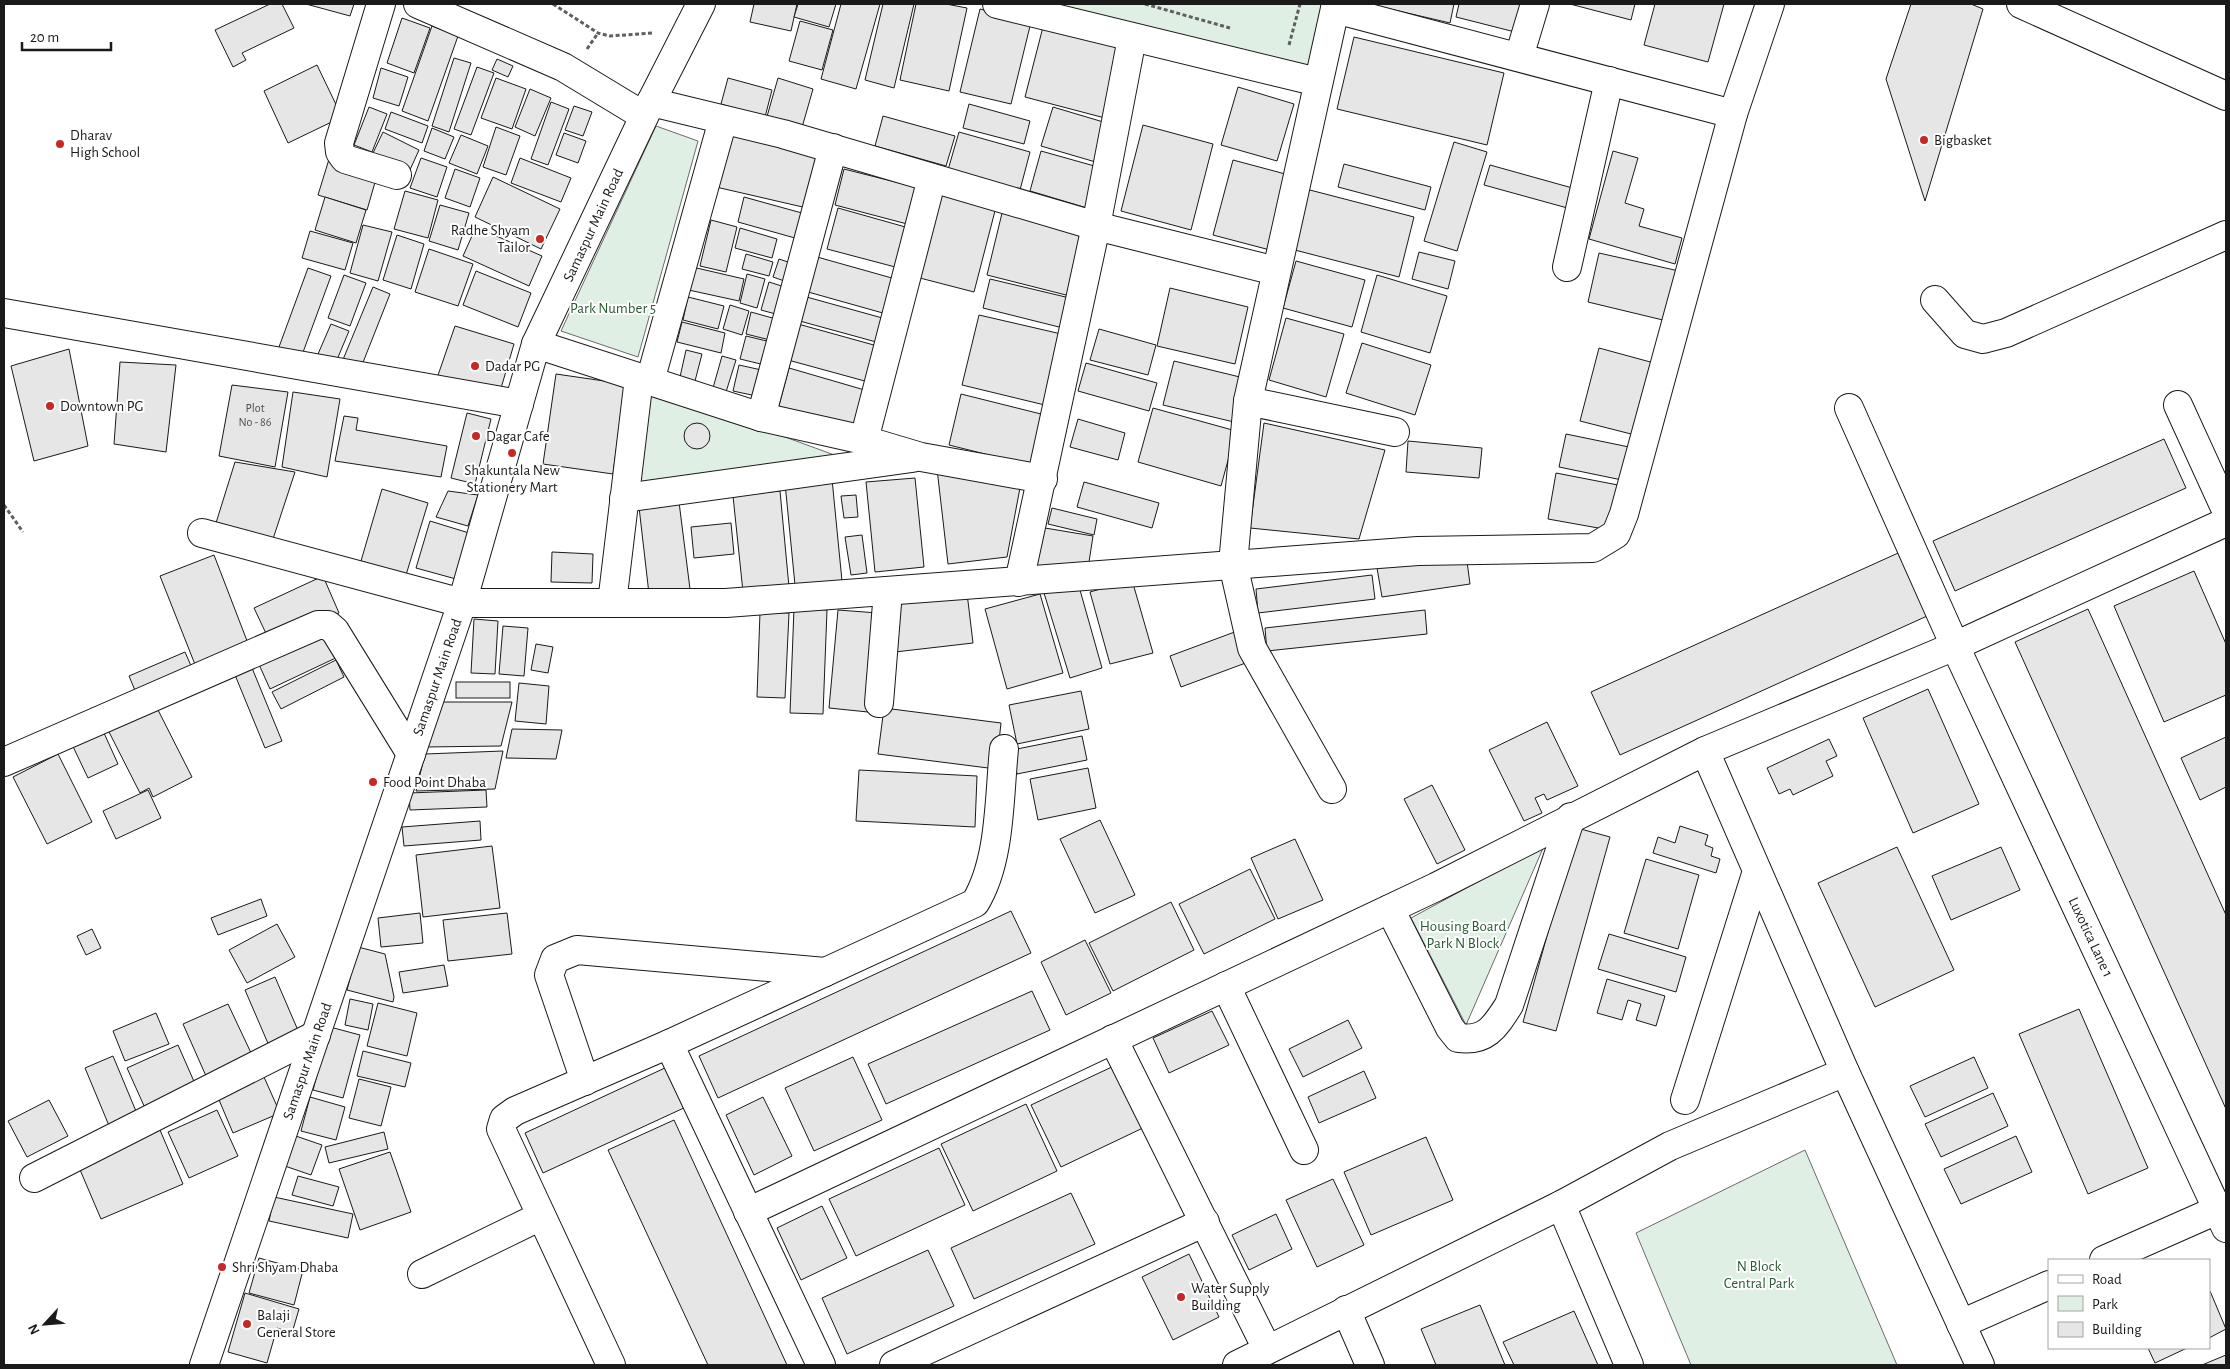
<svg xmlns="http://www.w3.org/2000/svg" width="2230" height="1369" viewBox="0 0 2230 1369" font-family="'Alegreya Sans',sans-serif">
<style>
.green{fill:#e0efe3;stroke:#6a6a6a}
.building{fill:#e6e6e6;stroke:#1a1a1a}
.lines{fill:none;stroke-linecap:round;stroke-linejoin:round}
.minor-casing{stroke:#1a1a1a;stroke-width:30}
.path{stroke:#5f5f5f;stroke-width:3;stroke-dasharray:4 2.5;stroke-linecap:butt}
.minor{stroke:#fff;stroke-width:28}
.poi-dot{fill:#c62828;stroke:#fff;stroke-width:2}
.labels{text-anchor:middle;stroke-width:4;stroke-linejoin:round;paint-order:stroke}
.number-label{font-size:12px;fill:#4d4d4d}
.poi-label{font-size:15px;fill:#1a1a1a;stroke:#fff;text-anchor:start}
.street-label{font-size:15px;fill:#1a1a1a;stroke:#fff}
.park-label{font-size:15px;fill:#2b5a34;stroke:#fff}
</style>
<rect width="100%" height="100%" fill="#fff"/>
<g class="green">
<polygon points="1019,4 1330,4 1311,73"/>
<polygon points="656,126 698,141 638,357 561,331"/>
<polygon points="643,385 848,460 633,489"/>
<polygon points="1544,846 1466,1025 1411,918"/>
<polygon points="1805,1150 1897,1365 1691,1365 1636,1233"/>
</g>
<g class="building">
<polygon points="270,4 282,4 294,28 242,53 246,60 233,67 215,30"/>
<polygon points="306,4 354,4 350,16"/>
<polygon points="754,4 797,4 791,31 750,22"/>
<polygon points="798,4 836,4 829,27 794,17"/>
<polygon points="841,4 880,4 856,89 821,79"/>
<polygon points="883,4 914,4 894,88 865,80"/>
<polygon points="916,4 946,4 967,8 949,91 900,80"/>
<polygon points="1369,4 1454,4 1450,23"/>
<polygon points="1459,4 1527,4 1519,33 1456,17"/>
<polygon points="1570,4 1635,4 1631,20"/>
<polygon points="1655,4 1724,4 1708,62 1644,45"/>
<polygon points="1911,4 1971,4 1983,9 1925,201 1886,79"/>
<polygon points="980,9 1031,22 1011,104 960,92"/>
<polygon points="402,18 430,28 414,73 387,63"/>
<polygon points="800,21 833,30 822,70 789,61"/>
<polygon points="1044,23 1124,44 1105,118 1025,97"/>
<polygon points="432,26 458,36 428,121 402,111"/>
<polygon points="1354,37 1504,73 1487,145 1337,109"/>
<polygon points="454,58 471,63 449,132 432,126"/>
<polygon points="497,59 513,66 508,77 492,70"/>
<polygon points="317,65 342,117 288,143 264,91"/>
<polygon points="477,67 494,73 471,135 454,129"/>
<polygon points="381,68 408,77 399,106 373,98"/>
<polygon points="496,78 526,89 512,129 481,118"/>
<polygon points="728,78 772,90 765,117 721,104"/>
<polygon points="778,78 813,89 801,131 766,120"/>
<polygon points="1238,87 1294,104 1277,161 1221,145"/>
<polygon points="530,89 551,98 535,136 515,127"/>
<polygon points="551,102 569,109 548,165 531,159"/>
<polygon points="969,104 1030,121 1024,144 963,128"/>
<polygon points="574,106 592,112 583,136 565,130"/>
<polygon points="369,107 387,114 372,152 354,145"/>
<polygon points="1053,107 1110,124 1099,163 1041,146"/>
<polygon points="391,112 428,126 422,143 385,129"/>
<polygon points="883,116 955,136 946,166 875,146"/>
<polygon points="1143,125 1213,144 1191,230 1121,211"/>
<polygon points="496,127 520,136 506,175 483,167"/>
<polygon points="432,128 454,137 445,159 424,151"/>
<polygon points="383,132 419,150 409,172 373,153"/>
<polygon points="959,132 1030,152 1020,190 948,170"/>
<polygon points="564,133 586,141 578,163 556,155"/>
<polygon points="728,134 819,156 807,208 716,187"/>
<polygon points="461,135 488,146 477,174 449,163"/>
<polygon points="1454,142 1487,152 1457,251 1424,241"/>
<polygon points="1041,151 1098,167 1087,208 1030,191"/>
<polygon points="1613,151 1638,158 1625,203 1644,209 1639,226 1682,238 1675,264 1589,239"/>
<polygon points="330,156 378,172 367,210 318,195"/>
<polygon points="421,158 447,167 437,197 410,188"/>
<polygon points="520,158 571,178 561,202 511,183"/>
<polygon points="1233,160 1289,175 1270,250 1213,235"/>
<polygon points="1344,164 1431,187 1425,210 1338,187"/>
<polygon points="1490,165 1576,189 1571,209 1484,185"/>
<polygon points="455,169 480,178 470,207 445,198"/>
<polygon points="844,169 919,188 911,225 835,205"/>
<polygon points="493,177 560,209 541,249 475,217"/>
<polygon points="1306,189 1414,217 1399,277 1291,249"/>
<polygon points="405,191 438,200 428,238 394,229"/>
<polygon points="938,191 996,207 974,292 916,277"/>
<polygon points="325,197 366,210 356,243 315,230"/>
<polygon points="744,197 809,215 802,240 738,222"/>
<polygon points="440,205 469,213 458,250 429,241"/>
<polygon points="838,208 909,228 899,268 827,249"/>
<polygon points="1003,209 1090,231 1074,297 987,275"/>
<polygon points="711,220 737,227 726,272 700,266"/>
<polygon points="363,225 392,232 378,281 350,273"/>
<polygon points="476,227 542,256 529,286 463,256"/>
<polygon points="740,228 777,239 772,258 735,248"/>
<polygon points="310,231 353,243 345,270 302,258"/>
<polygon points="397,235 424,244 411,289 383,280"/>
<polygon points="429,249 473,264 458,306 415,292"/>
<polygon points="1419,252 1455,261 1448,289 1412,279"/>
<polygon points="1599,253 1679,271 1667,321 1588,302"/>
<polygon points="746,254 773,262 769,276 742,269"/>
<polygon points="810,255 899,280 890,315 801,290"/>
<polygon points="779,259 797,265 790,283 773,277"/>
<polygon points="1296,261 1365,280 1352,327 1283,308"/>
<polygon points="688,266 744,279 739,301 684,289"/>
<polygon points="308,268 331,276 302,355 279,347"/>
<polygon points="476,271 531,293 518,327 463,305"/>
<polygon points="747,274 765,279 757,308 740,303"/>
<polygon points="344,275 366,283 350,326 328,318"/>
<polygon points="1377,275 1447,296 1430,353 1361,332"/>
<polygon points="990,279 1074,299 1067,329 983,308"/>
<polygon points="769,282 791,289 783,316 761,310"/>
<polygon points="373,287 390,294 360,370 342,362"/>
<polygon points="1170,288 1248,307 1235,364 1157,346"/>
<polygon points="803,296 886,319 880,343 796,320"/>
<polygon points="688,297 724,306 718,329 683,320"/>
<polygon points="730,305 749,311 742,335 723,329"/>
<polygon points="751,312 783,321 778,342 746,334"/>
<polygon points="979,315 1070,336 1053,407 962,385"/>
<polygon points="1286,318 1344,334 1326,397 1269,380"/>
<polygon points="682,322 725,333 721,353 677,342"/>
<polygon points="331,324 349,331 336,362 318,354"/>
<polygon points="798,324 881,347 872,383 788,360"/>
<polygon points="455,326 514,344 499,395 436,381"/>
<polygon points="1099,329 1156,345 1148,375 1090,360"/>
<polygon points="746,336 775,343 769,366 740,359"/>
<polygon points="1362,343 1431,365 1415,415 1346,393"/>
<polygon points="1599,348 1654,363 1635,435 1580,421"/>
<polygon points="69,349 88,446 34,461 11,366"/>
<polygon points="686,350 702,354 695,381 680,377"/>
<polygon points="722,356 736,360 726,392 713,388"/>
<polygon points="1174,361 1244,378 1234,422 1163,405"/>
<polygon points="120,362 176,365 166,452 114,444"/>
<polygon points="1086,363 1157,383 1149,411 1078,391"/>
<polygon points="739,365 766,371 761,397 733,391"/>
<polygon points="789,368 868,391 857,431 778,409"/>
<polygon points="556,374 625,384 613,474 543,464"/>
<polygon points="232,385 288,392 275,467 219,456"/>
<polygon points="293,392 340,399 327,477 282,467"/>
<polygon points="961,394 1049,416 1037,467 949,445"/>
<polygon points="1153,408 1236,431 1221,486 1138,462"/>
<polygon points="467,413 491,419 475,484 451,478"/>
<polygon points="344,416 358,418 356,430 447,446 441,477 335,461"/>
<polygon points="1078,419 1125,433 1118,460 1070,447"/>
<circle cx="697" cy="436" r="13"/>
<polygon points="1264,423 1385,450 1359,539 1250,528"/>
<polygon points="1566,434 1629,447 1622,480 1559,467"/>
<polygon points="2164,439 2186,488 1955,591 1933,541"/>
<polygon points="1408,441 1482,448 1479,478 1406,472"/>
<polygon points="936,460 1022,477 1007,557 948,564"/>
<polygon points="235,462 295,472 273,539 216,523"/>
<polygon points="1556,473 1623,486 1615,531 1548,519"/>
<polygon points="915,478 924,567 875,572 866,482"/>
<polygon points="832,479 842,581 795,585 785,483"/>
<polygon points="1084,482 1159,503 1152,528 1077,507"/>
<polygon points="382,489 428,503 406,575 361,561"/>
<polygon points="448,491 478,495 468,526 436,517"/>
<polygon points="780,491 789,587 743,592 733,496"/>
<polygon points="856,495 858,517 844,518 841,496"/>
<polygon points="679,502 690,589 649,594 639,507"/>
<polygon points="1052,508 1097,519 1094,535 1048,524"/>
<polygon points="430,521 469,533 456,579 416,568"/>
<polygon points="731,523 734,554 694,558 691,527"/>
<polygon points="1039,527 1093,536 1089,562 1034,569"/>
<polygon points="862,535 867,573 851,575 845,537"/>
<polygon points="1907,549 1936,612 1620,755 1591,692"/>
<polygon points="552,552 593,554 592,583 551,582"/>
<polygon points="1466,554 1470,584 1382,597 1377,568"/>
<polygon points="214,555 249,646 196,667 160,576"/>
<polygon points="2194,571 2226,644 2226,695 2164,722 2114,606"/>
<polygon points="1372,575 1375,599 1258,613 1256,589"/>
<polygon points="323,576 339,613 271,644 254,608"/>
<polygon points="1132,580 1153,653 1110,664 1090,592"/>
<polygon points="1078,583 1102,668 1070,678 1044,593"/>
<polygon points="967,593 973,643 895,652 889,602"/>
<polygon points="1040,594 1063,673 1007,689 985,609"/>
<polygon points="794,608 827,610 823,714 790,713"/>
<polygon points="2088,609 2226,915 2226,1109 2015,642"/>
<polygon points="838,610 878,613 868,712 829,708"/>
<polygon points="1425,610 1427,634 1267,651 1265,628"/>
<polygon points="760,612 789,613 785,698 757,697"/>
<polygon points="474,619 498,621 495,674 471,673"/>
<polygon points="328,626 342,655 270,689 257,660"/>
<polygon points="503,626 528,628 524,676 499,674"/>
<polygon points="1240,630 1251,661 1181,687 1170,656"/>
<polygon points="536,644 553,647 548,673 531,670"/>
<polygon points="185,652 195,675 139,700 129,676"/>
<polygon points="336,660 344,677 281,709 272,692"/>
<polygon points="252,668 282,741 265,748 235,675"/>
<rect x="456" y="682" width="54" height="16"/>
<polygon points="519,683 549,686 546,724 515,721"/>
<polygon points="1928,689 1979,804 1913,833 1863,718"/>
<polygon points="1081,691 1089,729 1017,744 1009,705"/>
<polygon points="437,702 512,702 501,746 425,747"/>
<polygon points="156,706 192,777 153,797 149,788 140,793 108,730"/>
<polygon points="884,708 1001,723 996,769 878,754"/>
<polygon points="99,722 118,764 88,778 68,736"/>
<polygon points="1547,722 1578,786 1547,800 1544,794 1535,798 1542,813 1524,821 1489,750"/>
<polygon points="512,729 562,730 556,759 506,758"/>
<polygon points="1082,736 1087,760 1017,774 1012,750"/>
<polygon points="2226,737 2226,787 2200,800 2181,758"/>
<polygon points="1829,739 1837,756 1826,761 1833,776 1793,795 1790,789 1779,794 1767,768"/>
<polygon points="503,751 495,789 416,791 425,754"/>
<polygon points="58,754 92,822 47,844 13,777"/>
<polygon points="1088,768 1096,808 1038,820 1030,779"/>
<polygon points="859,770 977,776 975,827 856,821"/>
<polygon points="1432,785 1465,850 1437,864 1404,799"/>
<polygon points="148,790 161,818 116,839 103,811"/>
<polygon points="486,790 487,807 410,810 409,793"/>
<polygon points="1100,820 1135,895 1095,913 1060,839"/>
<polygon points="480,821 481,840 404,846 402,827"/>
<polygon points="1680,826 1708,835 1705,845 1713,848 1711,856 1720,859 1716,873 1653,853 1658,837 1675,843"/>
<polygon points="1577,828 1610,837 1556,1031 1523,1022"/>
<polygon points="1295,839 1323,900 1278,919 1251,858"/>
<polygon points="492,846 500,908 423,917 416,855"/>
<polygon points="1897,847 1954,970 1875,1007 1818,883"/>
<polygon points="2001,847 2020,890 1951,920 1932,876"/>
<polygon points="1646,859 1699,875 1678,949 1624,933"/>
<polygon points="1250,869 1275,919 1204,954 1179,904"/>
<polygon points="261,899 267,916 218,935 211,918"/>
<polygon points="1171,902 1194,950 1113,991 1089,943"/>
<polygon points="1011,911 1031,953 718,1098 699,1056"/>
<polygon points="420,913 423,943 381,947 378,918"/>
<polygon points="507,913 512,954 448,961 443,920"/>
<polygon points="277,924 295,957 247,983 229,950"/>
<polygon points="92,929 101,948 86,955 77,936"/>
<polygon points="1609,934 1686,957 1676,992 1598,969"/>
<polygon points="1085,940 1111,993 1066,1015 1041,962"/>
<polygon points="358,947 385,954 394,997 393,1002 347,990"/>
<polygon points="444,965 448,986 403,993 399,972"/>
<polygon points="275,977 300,1035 270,1048 245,990"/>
<polygon points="1607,979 1665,996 1656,1026 1636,1020 1641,1004 1628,1000 1622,1020 1597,1013"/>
<polygon points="1032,991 1050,1030 886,1104 868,1064"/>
<polygon points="350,999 373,1004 368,1030 345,1025"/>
<polygon points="378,1003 417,1013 407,1056 367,1046"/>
<polygon points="228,1004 252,1055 206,1076 183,1024"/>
<polygon points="2079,1009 2148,1168 2088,1194 2019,1034"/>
<polygon points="1212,1011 1229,1045 1169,1073 1153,1038"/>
<polygon points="156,1013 169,1044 125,1061 113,1031"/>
<polygon points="1348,1020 1362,1048 1303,1077 1289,1049"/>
<polygon points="330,1027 360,1035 343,1098 313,1090"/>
<polygon points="178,1045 196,1086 145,1108 127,1068"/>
<polygon points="363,1051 411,1063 405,1087 357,1076"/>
<polygon points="113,1056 138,1116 110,1128 85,1068"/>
<polygon points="853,1057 882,1120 814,1151 785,1088"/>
<polygon points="1974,1057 1988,1088 1925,1117 1910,1086"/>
<polygon points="1116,1065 1145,1127 1061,1167 1031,1105"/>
<polygon points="667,1067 686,1107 543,1173 525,1133"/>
<polygon points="260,1068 280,1113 233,1133 214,1088"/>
<polygon points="1364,1071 1376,1098 1319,1123 1308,1097"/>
<polygon points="359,1079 391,1087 381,1126 349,1118"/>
<polygon points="1993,1093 2008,1126 1941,1157 1925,1124"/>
<polygon points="310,1097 345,1107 336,1140 301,1131"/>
<polygon points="763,1097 792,1156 754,1175 726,1115"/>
<polygon points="49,1100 68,1136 27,1157 8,1121"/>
<polygon points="1026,1104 1057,1171 973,1211 941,1144"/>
<polygon points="217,1110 238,1156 189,1178 168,1132"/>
<polygon points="674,1120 787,1365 708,1365 608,1150"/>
<polygon points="157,1123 183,1184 101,1219 75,1158"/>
<polygon points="384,1132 388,1149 329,1163 325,1147"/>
<polygon points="290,1134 322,1145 311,1175 279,1164"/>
<polygon points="2016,1136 2032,1172 1961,1204 1944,1169"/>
<polygon points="1426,1137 1453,1200 1371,1235 1344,1172"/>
<polygon points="939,1148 965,1205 856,1256 829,1199"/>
<polygon points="390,1152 411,1212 360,1230 339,1169"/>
<polygon points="298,1176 339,1187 333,1206 292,1195"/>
<polygon points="1333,1179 1364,1245 1317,1267 1286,1200"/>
<polygon points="1071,1193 1095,1244 974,1299 951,1248"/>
<polygon points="274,1197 353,1214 348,1238 269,1221"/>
<polygon points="822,1206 847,1258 801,1280 777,1228"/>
<polygon points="1276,1214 1292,1249 1249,1270 1232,1235"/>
<polygon points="928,1250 954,1306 847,1354 822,1298"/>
<polygon points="1189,1254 1219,1317 1173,1340 1142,1277"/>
<polygon points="259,1258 303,1270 294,1305 249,1293"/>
<polygon points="2210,1291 2226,1329 2209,1338 2209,1292"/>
<polygon points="245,1293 299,1309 292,1333 277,1328 267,1363 228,1352"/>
<polygon points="1480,1305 1505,1365 1436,1365 1421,1329"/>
<polygon points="1574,1311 1598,1365 1514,1365 1503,1342"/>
<polygon points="2148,1348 2187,1348 2155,1363"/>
<polygon points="2226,1355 2226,1365 2202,1365"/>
</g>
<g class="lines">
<defs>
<g id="minor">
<polyline points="381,4 339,143 340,152 345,159 397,175"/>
<polyline points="418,4 563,67 644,116"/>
<polyline points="997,4 1318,82"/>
<polyline points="2021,4 2226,96"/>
<polyline points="1335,9 1733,114"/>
<polyline points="1519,57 1535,4"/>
<polyline points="651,102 783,134 1096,226 1276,271"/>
<polyline points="1567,267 1609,81"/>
<polyline points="1935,300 1965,334 1983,339 2006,333 2226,235"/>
<polyline points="4,313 519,404"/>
<polyline points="536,344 761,417 864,440 921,457 1043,479"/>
<polyline points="650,381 723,120"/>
<polyline points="1248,401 1395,432"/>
<polyline points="2178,405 2226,510"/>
<polyline points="1849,408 1955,646 2226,1228"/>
<polyline points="761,417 833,148"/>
<polyline points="864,440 932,178"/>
<polyline points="624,498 912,458"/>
<polyline points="202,533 462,603 726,603 1418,551 1593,548 1616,534 1624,514 1733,114 1770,4"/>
<polyline points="1019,582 1096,226 1132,38"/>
<polyline points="612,603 639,378"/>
<polyline points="879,703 888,591"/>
<polyline points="1705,751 1845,1072 1980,1365"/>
<polyline points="4,762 318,625 328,625 335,631 411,754"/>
<polyline points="1332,789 1252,648 1233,564 1248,401 1336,4"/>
<path d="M1390,909L1450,1028L1458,1038C1486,1042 1495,1027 1509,1005L1571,817"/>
<polyline points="1226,986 1304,1150"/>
<polyline points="1113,1039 1267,1349"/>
<polyline points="669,1044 821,1365"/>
<polyline points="585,1081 549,975 555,959 577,950 825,972"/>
<polyline points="1685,1100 1757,871"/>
<polyline points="34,1178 316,1035"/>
<polyline points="1561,1205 1629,1365"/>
<polyline points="748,1212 1436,887 1705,751 1955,646 2226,522"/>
<polyline points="2104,1260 2226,1206"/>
<polyline points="422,1274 541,1216"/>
<polyline points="1346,1310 1370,1365"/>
<polyline points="1961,1324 2049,1285"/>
<polyline points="204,1365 462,603 536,344 651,102 701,4"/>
<path d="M611,1365L501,1129L504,1119L515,1111L669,1044L975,903C1001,861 999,797 1004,749"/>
<polyline points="894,1365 1205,1222"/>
<polyline points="1237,1365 1561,1205 1670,1146 1845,1072"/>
</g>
</defs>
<use href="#minor" class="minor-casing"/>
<g class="path">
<polyline points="553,4 598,33 610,36 653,33"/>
<polyline points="1145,4 1230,28"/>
<polyline points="1289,45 1300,4"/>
<polyline points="587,49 598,33"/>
<polyline points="4,505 23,532"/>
</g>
<use href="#minor" class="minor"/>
</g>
<g class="poi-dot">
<circle cx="1924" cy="140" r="5"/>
<circle cx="60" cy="144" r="5"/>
<circle cx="540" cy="239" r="5"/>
<circle cx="475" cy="366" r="5"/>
<circle cx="50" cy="406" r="5"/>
<circle cx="476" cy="436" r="5"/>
<circle cx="512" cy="453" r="5"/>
<circle cx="373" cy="782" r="5"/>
<circle cx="222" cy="1267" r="5"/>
<circle cx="1181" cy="1297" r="5"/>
<circle cx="247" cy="1324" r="5"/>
</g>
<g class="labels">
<g class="number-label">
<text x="255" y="412">Plot<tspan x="255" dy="14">No - 86</tspan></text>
</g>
<g class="poi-label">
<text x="70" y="140">Dharav<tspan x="70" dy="17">High School</tspan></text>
<text x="1934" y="145">Bigbasket</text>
<text x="530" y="235" text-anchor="end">Radhe Shyam<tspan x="530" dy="17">Tailor</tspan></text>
<text x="485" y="371">Dadar PG</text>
<text x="60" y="411">Downtown PG</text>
<text x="486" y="441">Dagar Cafe</text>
<text x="512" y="475" text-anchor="middle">Shakuntala New<tspan x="512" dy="17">Stationery Mart</tspan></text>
<text x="383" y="787">Food Point Dhaba</text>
<text x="232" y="1272">Shri Shyam Dhaba</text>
<text x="1191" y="1293">Water Supply<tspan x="1191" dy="17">Building</tspan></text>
<text x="257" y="1320">Balaji<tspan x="257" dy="17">General Store</tspan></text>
</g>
<g class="street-label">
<text transform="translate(593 225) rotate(-65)" y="5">Samaspur Main Road</text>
<text transform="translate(437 677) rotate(-71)" y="5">Samaspur Main Road</text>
<text transform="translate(2091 937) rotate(65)" y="5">Luxotica Lane 1</text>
<text transform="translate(307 1061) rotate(-71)" y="5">Samaspur Main Road</text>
</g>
<g class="park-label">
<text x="613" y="313">Park Number 5</text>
<text x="1463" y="931">Housing Board<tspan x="1463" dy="17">Park N Block</tspan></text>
<text x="1759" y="1271">N Block<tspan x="1759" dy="17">Central Park</tspan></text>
</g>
</g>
<rect width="2230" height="1369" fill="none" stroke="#1a1a1a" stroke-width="10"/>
<rect x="2048" y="1259" width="162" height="90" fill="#ffffff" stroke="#a3a3a3"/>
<rect x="2058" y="1275" width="25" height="8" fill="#ffffff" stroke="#a3a3a3"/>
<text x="2092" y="1284" font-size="15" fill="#1a1a1a">Road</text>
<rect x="2058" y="1296" width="25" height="15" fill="#e0efe3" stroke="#a3a3a3"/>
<text x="2092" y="1309" font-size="15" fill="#1a1a1a">Park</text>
<rect x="2058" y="1322" width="25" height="15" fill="#e6e6e6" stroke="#a3a3a3"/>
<text x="2092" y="1334" font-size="15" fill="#1a1a1a">Building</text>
<g transform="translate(45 1324) rotate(244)" stroke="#ffffff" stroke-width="4" paint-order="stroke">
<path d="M0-4L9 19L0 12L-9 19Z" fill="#1a1a1a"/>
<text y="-8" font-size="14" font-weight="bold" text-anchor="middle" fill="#1a1a1a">N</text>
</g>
<path d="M22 42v8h89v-8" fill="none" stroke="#1a1a1a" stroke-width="2.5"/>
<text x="30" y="42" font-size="15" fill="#1a1a1a" stroke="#ffffff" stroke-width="4" paint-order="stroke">20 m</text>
</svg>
